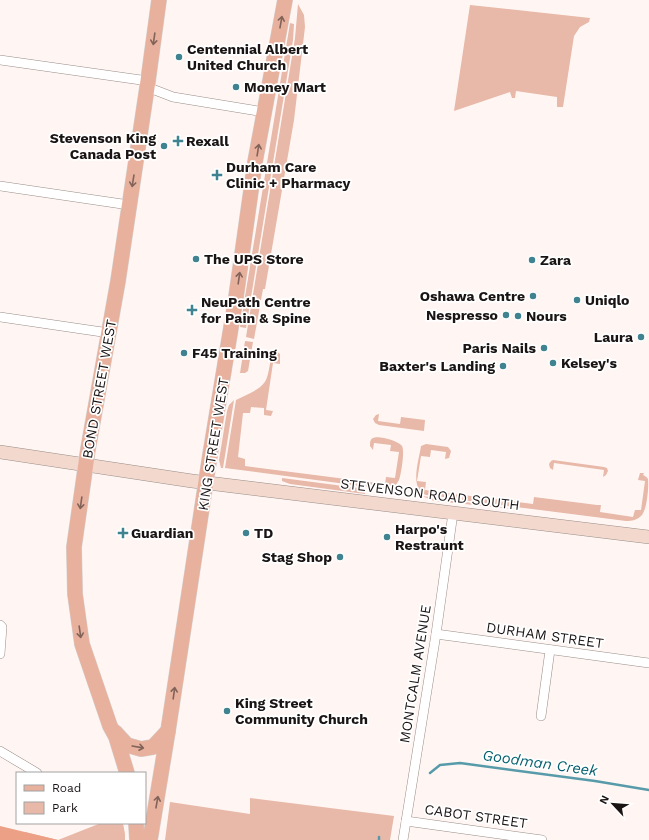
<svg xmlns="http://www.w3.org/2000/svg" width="649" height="840" viewBox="0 0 649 840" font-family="'Work Sans',sans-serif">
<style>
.green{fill:#e8b8a8}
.forest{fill:#eca085}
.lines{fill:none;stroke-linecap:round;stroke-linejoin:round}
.stream{stroke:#579baa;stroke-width:2.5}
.minor-casing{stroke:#998d88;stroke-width:10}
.secondary-casing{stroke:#998d88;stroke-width:14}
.primary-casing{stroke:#d6d5d5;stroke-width:16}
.minor{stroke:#fff;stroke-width:9}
.secondary{stroke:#f3d8ce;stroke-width:13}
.primary{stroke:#e8b19e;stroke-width:15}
.oneway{stroke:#816359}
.poi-dot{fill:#3f8391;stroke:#fff;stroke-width:1.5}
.labels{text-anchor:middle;stroke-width:3.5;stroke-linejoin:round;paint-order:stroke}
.poi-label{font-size:14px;font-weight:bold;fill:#1a1514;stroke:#fff;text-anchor:start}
.street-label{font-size:14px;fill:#1a1514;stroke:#fff}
.water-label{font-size:15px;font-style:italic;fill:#055f6e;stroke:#fff}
</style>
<rect width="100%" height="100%" fill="#fff6f3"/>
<g class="green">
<polygon points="298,4 304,15 305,27 294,120 265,289 263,289 254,339 246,337 295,38"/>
<polygon points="470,5 590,18 589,22 580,27 574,36 563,107 557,107 557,97 516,91 515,98 512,98 510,92 454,111"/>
<polygon points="290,23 294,24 293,40 246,328 240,327"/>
<polygon points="245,341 253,342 248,371 245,373 240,373"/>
<path d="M276,351L280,354V364L273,363L266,410L273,411L271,416L264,415V408L251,407L250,413H243L238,457L245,459V466L385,484L386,477L395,478L399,452L390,451L391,445L374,443L373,450L370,446C370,443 370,439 373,438C378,435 399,441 402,446C405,451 401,475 399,480C397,484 394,487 391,490L225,468L236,400C245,395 258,391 264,383C271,375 268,356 276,351Z"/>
<polygon points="234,400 223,468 221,468 219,460 227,411 229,405"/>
<polygon points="379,414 378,421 400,424 401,417 425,420 424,431 379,425 375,423 373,419 376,415"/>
<path d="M426,444L448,447L451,451L449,458L445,459L446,452L431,450L430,457L421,456L417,481L426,482L425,490L461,495V499L426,495C409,489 419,460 421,446Z"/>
<polygon points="553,460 604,467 607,468 608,471 606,475 603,477 604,470 554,463 553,470 550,468 549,464 551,461"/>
<path d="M640,473H644L643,475C645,476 647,477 648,479C649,486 647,511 641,516C637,520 632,521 626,521L462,500L463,495L533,504L534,497L597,505H601L600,512L633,517L635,510H641L645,481L638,480Z"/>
<polygon points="282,478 366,489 365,494 290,484 282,481"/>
<polygon points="422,496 516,509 434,501"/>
<polygon points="250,798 394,816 390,840 165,840 170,802 250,814"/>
<polygon points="101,823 123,823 125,834 125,840 24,840 25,832 58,840"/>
</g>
<polygon class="forest" points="0,826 58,840 0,840"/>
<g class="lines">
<g class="stream">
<polyline points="430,773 440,765 460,763 595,781 649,790"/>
<polyline points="379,840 379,837"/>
</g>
<defs>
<g id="minor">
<polyline points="0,60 148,81"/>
<polyline points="147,87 173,97 264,112"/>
<polyline points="0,186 129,205"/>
<polyline points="0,317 109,333"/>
<polyline points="0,625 2,627 0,654"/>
<polyline points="436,634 649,663"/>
<polyline points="541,716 550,650"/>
<polyline points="0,751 37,773"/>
<polyline points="406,821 542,840"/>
<polyline points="403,840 436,634 453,513"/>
</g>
<polyline id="secondary" points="0,452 192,481 649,537"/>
<g id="primary">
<polyline points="115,732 127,745 141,749 153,747 168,731"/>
<polyline points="127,773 116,737 110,726 82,644 75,594 74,547 88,449 118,281 148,81 159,0"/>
<polyline points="136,823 137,840"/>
<polyline points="150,840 168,731 210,455 236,297 255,162 285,0"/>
</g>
</defs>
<use href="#minor" class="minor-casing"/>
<use href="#secondary" class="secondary-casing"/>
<use href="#primary" class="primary-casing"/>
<use href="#minor" class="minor"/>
<use href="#secondary" class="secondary"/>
<use href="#primary" class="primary"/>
</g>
<defs><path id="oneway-shaft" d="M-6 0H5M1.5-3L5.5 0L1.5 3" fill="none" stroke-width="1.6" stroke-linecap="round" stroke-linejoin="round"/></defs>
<g class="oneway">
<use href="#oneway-shaft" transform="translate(281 22) rotate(-80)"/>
<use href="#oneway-shaft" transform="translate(154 39) rotate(98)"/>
<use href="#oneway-shaft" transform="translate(258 150) rotate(-81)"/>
<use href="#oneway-shaft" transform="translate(133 181) rotate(99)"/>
<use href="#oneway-shaft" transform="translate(239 278) rotate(-82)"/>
<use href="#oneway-shaft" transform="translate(81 503) rotate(98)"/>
<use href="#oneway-shaft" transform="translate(80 632) rotate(82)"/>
<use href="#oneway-shaft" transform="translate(174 693) rotate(-82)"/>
<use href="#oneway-shaft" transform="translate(138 747) rotate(10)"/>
<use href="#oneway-shaft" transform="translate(157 802) rotate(-80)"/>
</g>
<g class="poi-dot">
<circle cx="179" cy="57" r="4"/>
<circle cx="236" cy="87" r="4"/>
<path d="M176 135h4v4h4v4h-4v4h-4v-4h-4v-4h4z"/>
<circle cx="164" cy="146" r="4"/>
<path d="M215 169h4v4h4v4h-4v4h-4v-4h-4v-4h4z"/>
<circle cx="196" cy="259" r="4"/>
<circle cx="532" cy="260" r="4"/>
<circle cx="533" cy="296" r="4"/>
<circle cx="577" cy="300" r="4"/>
<path d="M190 304h4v4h4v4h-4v4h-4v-4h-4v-4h4z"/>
<circle cx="506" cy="315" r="4"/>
<circle cx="518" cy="316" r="4"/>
<circle cx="641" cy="337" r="4"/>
<circle cx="544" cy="348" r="4"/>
<circle cx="184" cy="353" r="4"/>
<circle cx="553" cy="363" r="4"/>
<circle cx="503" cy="366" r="4"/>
<path d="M121 527h4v4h4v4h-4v4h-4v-4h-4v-4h4z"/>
<circle cx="246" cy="533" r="4"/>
<circle cx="387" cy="537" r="4"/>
<circle cx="340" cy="557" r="4"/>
<circle cx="227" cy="711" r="4"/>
</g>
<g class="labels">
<g class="poi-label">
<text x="187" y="54">Centennial Albert<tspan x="187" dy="16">United Church</tspan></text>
<text x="244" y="92">Money Mart</text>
<text x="156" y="143" text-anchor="end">Stevenson King<tspan x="156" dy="16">Canada Post</tspan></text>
<text x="186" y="146">Rexall</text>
<text x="226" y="172">Durham Care<tspan x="226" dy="16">Clinic + Pharmacy</tspan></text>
<text x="204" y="264">The UPS Store</text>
<text x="540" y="265">Zara</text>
<text x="525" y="301" text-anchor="end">Oshawa Centre</text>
<text x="585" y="305">Uniqlo</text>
<text x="201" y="307">NeuPath Centre<tspan x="201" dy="16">for Pain &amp; Spine</tspan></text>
<text x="498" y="320" text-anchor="end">Nespresso</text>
<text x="526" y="321">Nours</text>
<text x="633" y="342" text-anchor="end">Laura</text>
<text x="536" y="353" text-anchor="end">Paris Nails</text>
<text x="192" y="358">F45 Training</text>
<text x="561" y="368">Kelsey's</text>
<text x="495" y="371" text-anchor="end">Baxter's Landing</text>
<text x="395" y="534">Harpo's<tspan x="395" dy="16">Restraunt</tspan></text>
<text x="131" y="538">Guardian</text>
<text x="254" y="538">TD</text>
<text x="332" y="562" text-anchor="end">Stag Shop</text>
<text x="235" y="708">King Street<tspan x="235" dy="16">Community Church</tspan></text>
</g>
<g class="street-label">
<text transform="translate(99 389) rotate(-80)" y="5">BOND STREET WEST</text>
<text transform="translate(213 444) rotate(-81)" y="5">KING STREET WEST</text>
<text transform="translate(430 494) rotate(7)" y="5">STEVENSON ROAD SOUTH</text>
<text transform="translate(545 635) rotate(8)" y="5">DURHAM STREET</text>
<text transform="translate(415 674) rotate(-81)" y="5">MONTCALM AVENUE</text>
<text transform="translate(476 816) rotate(8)" y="5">CABOT STREET</text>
</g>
<g class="water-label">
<text transform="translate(540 763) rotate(8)" y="5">Goodman Creek</text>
</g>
</g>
<rect x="16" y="772" width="130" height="52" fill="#ffffff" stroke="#a3a1a1"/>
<rect x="24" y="785" width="20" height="6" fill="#e8b19e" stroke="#a3a1a1"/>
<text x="52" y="792" font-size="12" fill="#1a1514">Road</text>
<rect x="24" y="802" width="20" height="12" fill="#e8b8a8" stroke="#a3a1a1"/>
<text x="52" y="812" font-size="12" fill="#1a1514">Park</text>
<g transform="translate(613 804) rotate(296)" stroke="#ffffff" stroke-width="3" paint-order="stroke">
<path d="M0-3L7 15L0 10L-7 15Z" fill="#1a1514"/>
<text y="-6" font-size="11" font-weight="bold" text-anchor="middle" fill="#1a1514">N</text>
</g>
</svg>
